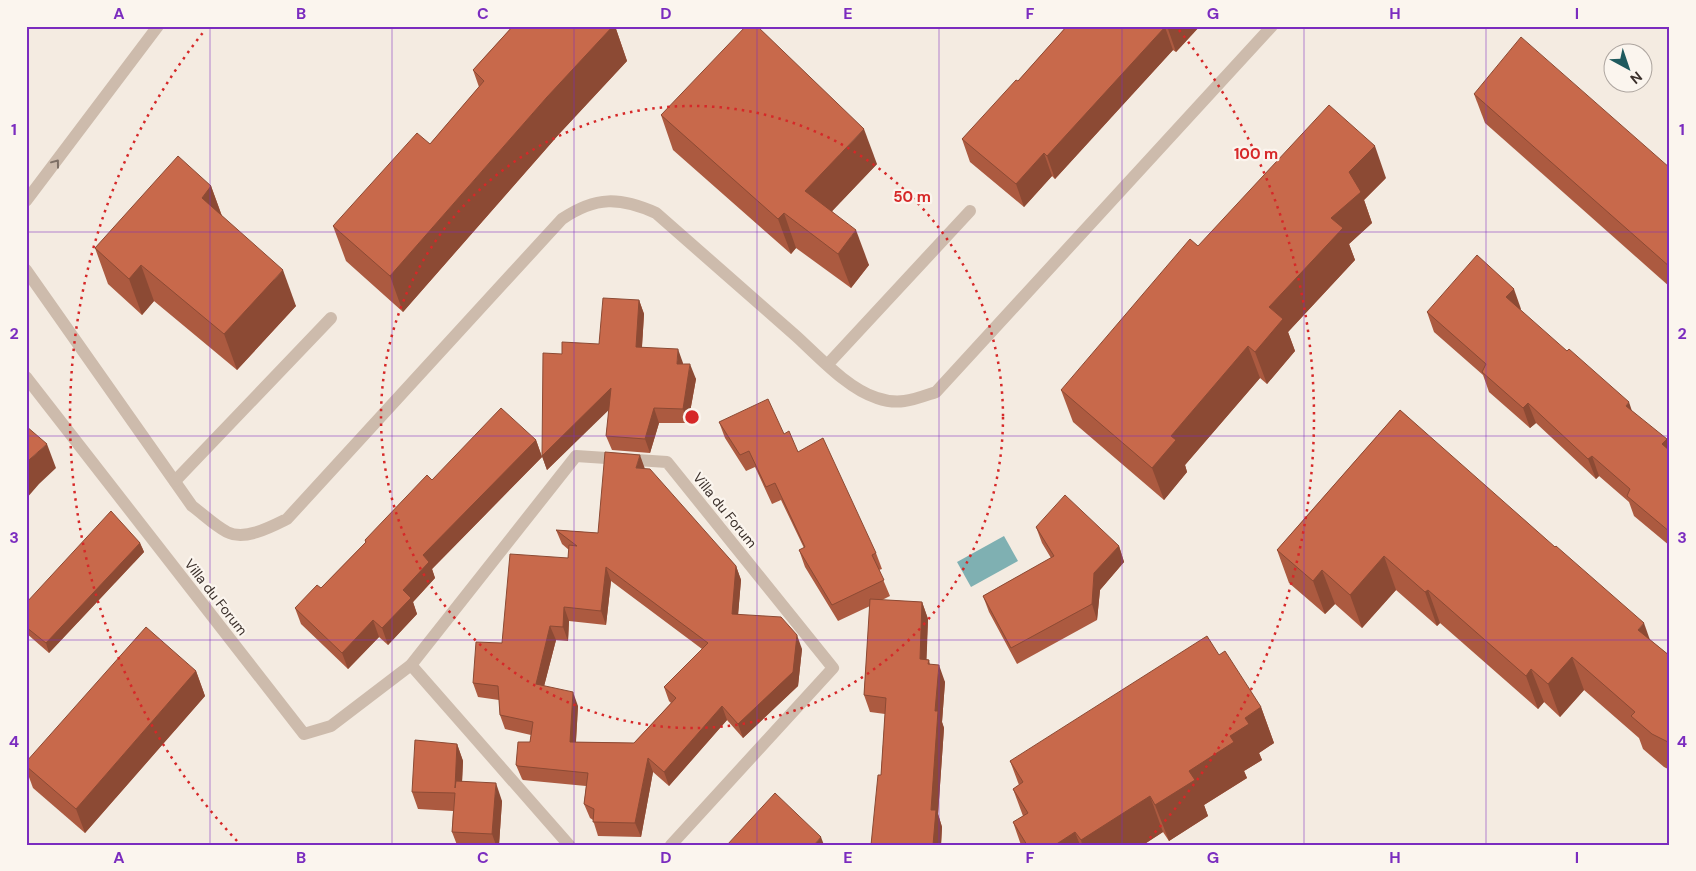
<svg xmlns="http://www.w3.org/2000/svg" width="1696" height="871" viewBox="0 0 1696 871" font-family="'DM Sans',sans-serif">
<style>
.water{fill:#7fb0b2}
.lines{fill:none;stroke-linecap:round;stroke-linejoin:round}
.service{stroke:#cdbbac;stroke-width:12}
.minor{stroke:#cdbbac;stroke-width:12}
.wall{fill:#ac5a40;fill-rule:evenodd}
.shaded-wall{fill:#8c4a34}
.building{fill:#c8694b;stroke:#8c4a34;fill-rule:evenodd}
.oneway{stroke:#7d6f65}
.grid{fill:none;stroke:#7b2cbf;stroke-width:1;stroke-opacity:0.55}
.ring{fill:none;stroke:#d62828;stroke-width:2.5;stroke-dasharray:2.5 5}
.labels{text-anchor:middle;stroke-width:4.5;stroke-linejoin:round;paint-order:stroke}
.street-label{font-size:14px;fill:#3b302b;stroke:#fbf5ee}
.centre{fill:#d62828;stroke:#fbf5ee;stroke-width:2.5}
.ring-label{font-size:15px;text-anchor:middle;font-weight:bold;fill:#d62828;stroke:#fbf5ee;stroke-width:4.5;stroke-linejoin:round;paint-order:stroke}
.neatline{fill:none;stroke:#7b2cbf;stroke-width:2}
.grid-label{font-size:16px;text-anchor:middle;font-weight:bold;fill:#7b2cbf}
</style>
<rect width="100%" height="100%" fill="#f4ebe1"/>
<polygon class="water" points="1004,536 1018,561 971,587 957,562"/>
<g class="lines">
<g class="service">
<path d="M26,270L192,506C203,514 214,525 227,532C245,541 271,527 287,519L562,219C596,196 620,197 656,213C703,254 749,295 796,336C819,357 848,389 877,398C900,406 915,399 936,392L1272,26"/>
<polyline points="828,364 970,211"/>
<polyline points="175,481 331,318"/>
</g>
<g class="minor">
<polyline points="26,201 158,26"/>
<polyline points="26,377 304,734 331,726 411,665 576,456 667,462 833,668 671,845"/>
<polyline points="411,665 569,845"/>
</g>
</g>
<g class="wall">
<polygon points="513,26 615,26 627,61 560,133 403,312 346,261 333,226 430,144 479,87 473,70"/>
<polygon points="1067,26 1200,26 1176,52 1173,50 1055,179 1052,176 1024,207 970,162 962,139 1018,81"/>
<polygon points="1474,94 1670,168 1670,287 1485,123"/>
<polygon points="661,115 877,164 832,211 869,265 851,288 796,248 791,254 673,150"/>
<polygon points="1386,178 1364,200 1372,223 1349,244 1355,260 1288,332 1295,351 1267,384 1260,378 1185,465 1187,472 1164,500 1073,422 1061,390"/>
<polygon points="211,186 222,216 296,306 237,370 154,301 142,315 108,284 95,248"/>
<polygon points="639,300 644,314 642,347 683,363 683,364 696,379 688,423 659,423 650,453 612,450 606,436 609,409 547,470 542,456 562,354 599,344"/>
<polygon points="1521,309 1520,310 1631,410 1670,446 1670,546 1634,516 1629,502 1599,476 1596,479 1536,423 1530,428 1489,392 1483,375 1434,332 1427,312"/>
<polygon points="1400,410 1650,640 1670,656 1670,770 1664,767 1643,749 1639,738 1584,690 1560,717 1544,702 1538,709 1440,623 1437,626 1396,590 1362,628 1335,604 1325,614 1289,583 1277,550"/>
<polygon points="719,422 784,434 876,553 882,569 879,570 890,596 882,600 922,602 928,619 926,659 929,660 930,664 945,682 942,722 944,728 938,814 942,827 941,845 871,845 881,775 885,714 870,712 864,695 870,606 838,621 805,567 799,550 804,548 781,500 772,504 755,467 746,471 725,438"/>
<polygon points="536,440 542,457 432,569 435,578 413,602 417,614 388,645 379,637 348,669 301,624 295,608 321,588 365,543 365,540 432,480"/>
<path d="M645,469L736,566L741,580L738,614L802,649L798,686L743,738L727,720L669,786L653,772L641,837L598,836L593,820L590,818L584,804L586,786L523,780L522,779L516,765L530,742L531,735L505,729L500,715L499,700L478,697L473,683L502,643L568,558L569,550L562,544L556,530L598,533ZM611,581L702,649L664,687L669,701L671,703L634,743L576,742L578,706L544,686L556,640L568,641L569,621L606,625Z"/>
<polygon points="1036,527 1119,546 1124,562 1100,590 1097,620 1017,664 989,612 983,596 1051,558 1042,543"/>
<polygon points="140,543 144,552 49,653 26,633 26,603"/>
<polygon points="1219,655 1261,707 1274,743 1259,753 1262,760 1244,771 1247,778 1204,805 1208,816 1169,841 1163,832 1143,845 1021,845 1013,822 1023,816 1013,789 1019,785 1010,761"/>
<polygon points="196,671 205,696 85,833 33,788 26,769 26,762"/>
<polygon points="457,744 463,761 462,781 502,801 499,845 457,845 452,832 453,811 418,809 412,792"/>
</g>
<g class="shaded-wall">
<polygon points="613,26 615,26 627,61 560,133 403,312 390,276 547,97"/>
<polygon points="1170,26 1200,26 1176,52 1168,29"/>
<polygon points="1165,27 1173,50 1055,179 1047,156"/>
<polygon points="864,129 877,164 818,226 805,191"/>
<polygon points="1375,146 1386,178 1364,200 1372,223 1349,244 1355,260 1288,332 1295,351 1267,384 1255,352 1269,307 1331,218 1349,172"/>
<polygon points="1044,153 1052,176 1024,207 1016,184"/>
<polygon points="211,186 224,222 202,198"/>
<polygon points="784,213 796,248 791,254 778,219"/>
<polygon points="856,230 869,265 851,288 838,254"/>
<polygon points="141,265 154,301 142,315 129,279"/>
<polygon points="283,270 296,306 237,370 224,334"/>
<polygon points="1514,289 1521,309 1513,317 1506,297"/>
<polygon points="639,300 644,314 641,361 636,347"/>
<polygon points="1248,346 1260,378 1185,465 1187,472 1164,500 1152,468 1171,436"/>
<polygon points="678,349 683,363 682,379 677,364"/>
<polygon points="690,364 696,379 688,423 683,409"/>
<polygon points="611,388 616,403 547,470 542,456"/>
<polygon points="1629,402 1636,423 1626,406"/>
<polygon points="1528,403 1536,423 1530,428 1523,408"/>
<polygon points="654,408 659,423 650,453 645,439"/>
<polygon points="1667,439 1670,446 1670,464 1662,444"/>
<polygon points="536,440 542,457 432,569 435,578 413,602 417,614 388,645 382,628 403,590 423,555"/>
<polygon points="47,444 56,468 39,484 26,499 26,464 30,459"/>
<polygon points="640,455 645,469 636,468"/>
<polygon points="1592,456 1599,476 1596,479 1588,459"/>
<polygon points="140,543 144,552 49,653 46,643"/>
<polygon points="1119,546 1124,562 1100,590 1097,620 1092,604 1094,573"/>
<polygon points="1384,556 1396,590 1362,628 1350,595"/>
<polygon points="736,566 741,580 737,628 732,614"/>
<polygon points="606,567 611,581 606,625 601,611"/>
<polygon points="1322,570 1335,604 1325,614 1313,581"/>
<polygon points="1428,590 1440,623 1437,626 1425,592"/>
<polygon points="922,602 928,619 926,676 920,659"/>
<polygon points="564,607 569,621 568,641 563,627"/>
<polygon points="373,620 379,637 348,669 342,653"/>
<polygon points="1644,623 1656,657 1638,630"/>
<polygon points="550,626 556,640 541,698 536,684"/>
<polygon points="797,635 802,649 798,686 743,738 738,724"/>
<polygon points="1572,657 1584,690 1560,717 1548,684"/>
<polygon points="939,665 945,682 942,722 944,728 938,814 942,827 941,845 933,845 931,810 935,711"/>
<polygon points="1531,669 1544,702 1538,709 1526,676"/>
<polygon points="196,671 205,696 85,833 76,809"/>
<polygon points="573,692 578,706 575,756 570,742"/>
<polygon points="722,706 727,720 669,786 664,772"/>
<polygon points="1261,707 1274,743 1259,753 1262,760 1244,771 1247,778 1204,805 1208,816 1169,841 1155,805 1189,771 1230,736 1245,718"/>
<polygon points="457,744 463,761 461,805 455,788"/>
<polygon points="648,758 653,772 641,837 635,823"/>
<polygon points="496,783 502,801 499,845 496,845 492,834"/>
<polygon points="1150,796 1163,832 1143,845 1082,845 1081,840"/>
<polygon points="1075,832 1080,845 1055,845"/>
<polygon points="821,837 824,845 814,845"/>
</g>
<g class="building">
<polygon points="513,26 613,26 547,97 390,276 333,226 417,133 430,144 484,81 473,70"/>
<polygon points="746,26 757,26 864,129 805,191 856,230 838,254 784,213 778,219 661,115"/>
<polygon points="1067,26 1170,26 1168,29 1165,27 1047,156 1044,153 1016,184 962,139 1016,80 1018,81"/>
<polygon points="1521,37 1670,168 1670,267 1474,94"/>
<polygon points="1329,105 1375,146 1349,172 1361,192 1331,218 1343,228 1269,307 1283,319 1255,352 1248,346 1171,436 1176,440 1152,468 1061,390 1190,239 1198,246"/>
<polygon points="178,156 211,186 202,198 283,270 224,334 141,265 129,279 95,248"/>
<polygon points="1477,255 1514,289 1506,297 1567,351 1569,349 1629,402 1626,406 1667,439 1662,444 1670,451 1670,532 1627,496 1630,489 1592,456 1588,459 1528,403 1523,408 1482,372 1486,364 1427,312"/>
<polygon points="603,298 639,300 636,347 678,349 677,364 690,364 683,409 654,408 645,439 606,436 611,388 542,456 543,353 562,354 562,342 599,344"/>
<polygon points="768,399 784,434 789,431 798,452 823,438 876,553 872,555 884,580 832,605 799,550 805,547 775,483 766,487 749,451 740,455 719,422"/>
<polygon points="501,408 536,440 423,555 429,562 403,590 411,598 382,628 373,620 342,653 295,608 317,585 321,588 366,542 365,540 427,475 432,480"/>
<polygon points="1400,410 1555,547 1556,546 1644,623 1638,630 1670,656 1670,743 1652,734 1631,716 1635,712 1572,657 1548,684 1531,669 1526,676 1428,590 1425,592 1384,556 1350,595 1322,570 1313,581 1277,550"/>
<polygon points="26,426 47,444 30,459 26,464"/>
<path d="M605,452L640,455L636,468L650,469L736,566L732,614L781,617L797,635L793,672L738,724L722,706L664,772L648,758L635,823L593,822L594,809L584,804L588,773L518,766L516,765L518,742H530L533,722L500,715L498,686L473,683L476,642L502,643L510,554L568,558L569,545L577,546L556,530L598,533ZM606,567L708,643L664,687L676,698L634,743L570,742L573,692L536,684L550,626L563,627L564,607L601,611Z"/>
<polygon points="1065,495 1119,546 1094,573 1092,604 1011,648 983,596 1054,556 1036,527"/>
<polygon points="111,511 140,543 46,643 26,627 26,603"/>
<polygon points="870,599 922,602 920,659 929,660 928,664 939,665 935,711 938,711 931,810 936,810 933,845 871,845 878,775 881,775 886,698 864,695"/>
<polygon points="146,627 196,671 76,809 26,766 26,762"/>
<polygon points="1207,636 1219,655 1225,651 1261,707 1245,718 1249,724 1230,736 1234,742 1189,771 1195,780 1155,805 1150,796 1081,840 1075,832 1055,845 1027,845 1013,822 1028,813 1013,789 1023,782 1010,761"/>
<polygon points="415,740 457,744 455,788 456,781 496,783 492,834 452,832 455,793 412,792"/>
<polygon points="775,793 821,837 814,845 727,845"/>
</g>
<defs><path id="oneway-chevron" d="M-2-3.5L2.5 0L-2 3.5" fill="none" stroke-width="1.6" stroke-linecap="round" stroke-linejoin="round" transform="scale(1.25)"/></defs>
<use class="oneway" href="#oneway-chevron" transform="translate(56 163) rotate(-53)"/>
<path class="grid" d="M210,26V845M392,26V845M574,26V845M757,26V845M939,26V845M1122,26V845M1304,26V845M1486,26V845M26,232H1670M26,436H1670M26,640H1670"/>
<g class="ring">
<circle cx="692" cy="417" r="311"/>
<path d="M237 841A622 622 0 0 1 205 30M1179 30A622 622 0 0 1 1147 841"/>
</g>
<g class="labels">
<g class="street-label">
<text transform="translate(725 510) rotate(51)" y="5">Villa du Forum</text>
<text transform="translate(216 597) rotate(52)" y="5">Villa du Forum</text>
</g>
</g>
<circle cx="692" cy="417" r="8" class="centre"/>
<g class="ring-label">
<text x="1256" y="159">100 m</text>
<text x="912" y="202">50 m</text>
</g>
<rect width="1696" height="871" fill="none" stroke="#fbf5ee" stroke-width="55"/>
<g transform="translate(1628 68) rotate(140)"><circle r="24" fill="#fbf5ee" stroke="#aea6a0"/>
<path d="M0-4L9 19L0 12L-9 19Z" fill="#1f5a5e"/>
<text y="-8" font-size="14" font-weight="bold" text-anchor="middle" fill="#3b302b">N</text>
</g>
<rect x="28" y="28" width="1640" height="816" class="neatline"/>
<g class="grid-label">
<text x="119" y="19">A</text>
<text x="301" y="19">B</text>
<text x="483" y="19">C</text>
<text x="666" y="19">D</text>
<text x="848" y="19">E</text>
<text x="1030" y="19">F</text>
<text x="1213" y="19">G</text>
<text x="1395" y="19">H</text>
<text x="1577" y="19">I</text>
<text x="14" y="135">1</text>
<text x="1682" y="135">1</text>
<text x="14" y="339">2</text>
<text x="1682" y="339">2</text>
<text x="14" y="543">3</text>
<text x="1682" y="543">3</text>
<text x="14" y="747">4</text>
<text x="1682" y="747">4</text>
<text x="119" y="863">A</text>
<text x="301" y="863">B</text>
<text x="483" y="863">C</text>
<text x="666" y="863">D</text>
<text x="848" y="863">E</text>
<text x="1030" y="863">F</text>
<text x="1213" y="863">G</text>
<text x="1395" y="863">H</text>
<text x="1577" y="863">I</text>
</g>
</svg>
